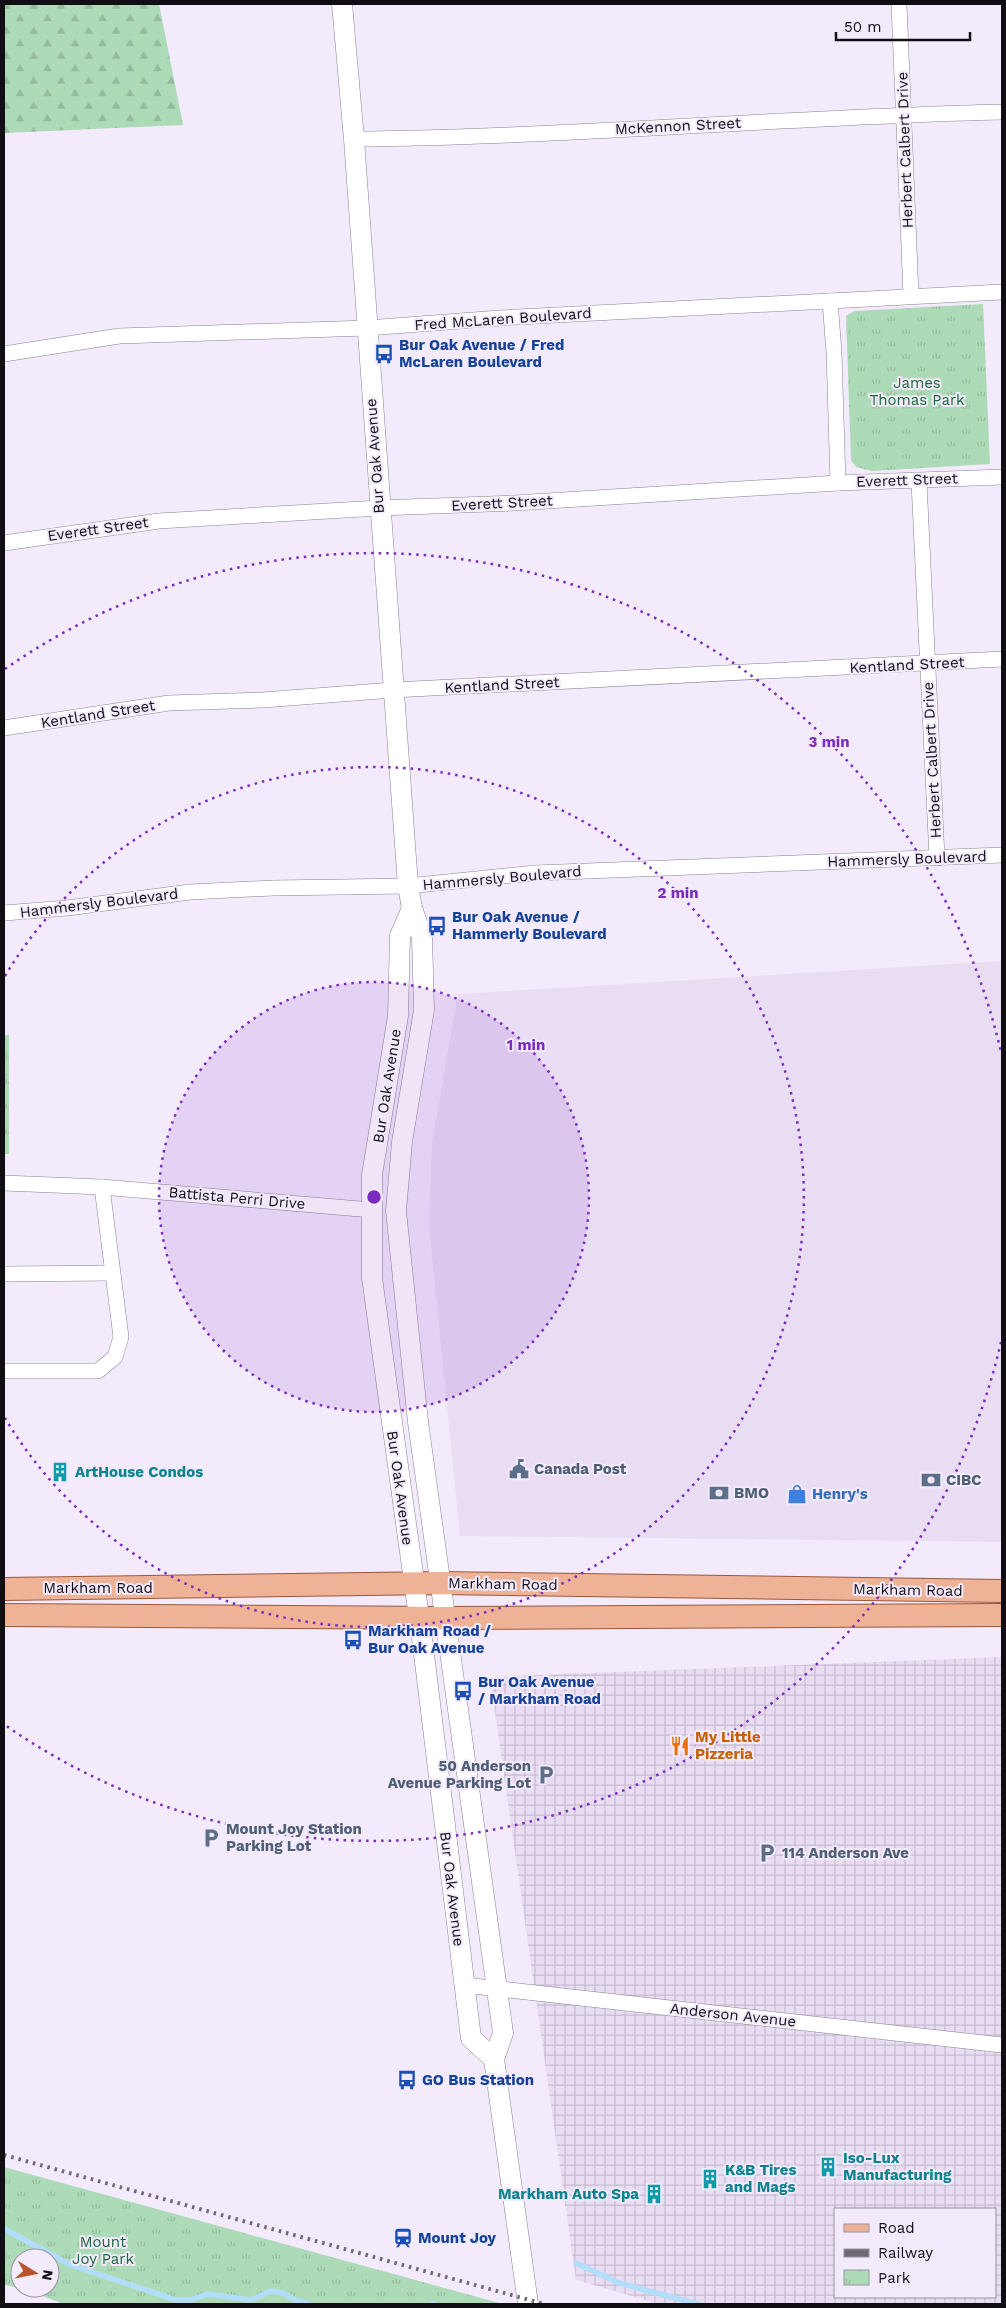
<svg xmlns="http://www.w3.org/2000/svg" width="1006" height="2308" viewBox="0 0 1006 2308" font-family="'Work Sans',sans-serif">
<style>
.built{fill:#e9ddf4}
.industrial{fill:url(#industrial-grid);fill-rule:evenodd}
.forest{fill:url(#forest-firs)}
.park{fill:url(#park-tufts)}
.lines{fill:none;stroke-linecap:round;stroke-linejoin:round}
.stream{stroke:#b2ddfb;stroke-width:5.5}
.street-casing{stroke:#8a8292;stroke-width:16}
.secondary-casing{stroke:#8a8292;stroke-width:21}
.primary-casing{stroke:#99583b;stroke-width:24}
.street{stroke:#fff;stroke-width:15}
.secondary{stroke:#fff;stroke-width:20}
.primary{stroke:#eeb396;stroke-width:22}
.rail{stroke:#6e6973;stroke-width:4;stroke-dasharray:2.5 5;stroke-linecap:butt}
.ring{fill:none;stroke:#7b2cbf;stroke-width:2.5;stroke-dasharray:2.5 5}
.labels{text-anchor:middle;stroke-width:4;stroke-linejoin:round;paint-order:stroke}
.street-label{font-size:15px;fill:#100d13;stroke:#f3eafc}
.transit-label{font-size:15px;font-weight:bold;fill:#164399;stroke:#f3eafc;text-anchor:start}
.park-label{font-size:15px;fill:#1b6838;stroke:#f3eafc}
.service-label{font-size:15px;font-weight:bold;fill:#4e5e75;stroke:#f3eafc;text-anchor:start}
.culture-label{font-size:15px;font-weight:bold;fill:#0d838f;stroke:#f3eafc;text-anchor:start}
.shop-label{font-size:15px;font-weight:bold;fill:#366cbe;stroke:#f3eafc;text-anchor:start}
.food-label{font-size:15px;font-weight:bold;fill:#c56008;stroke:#f3eafc;text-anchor:start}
.centre{fill:#7b2cbf;stroke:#f3eafc;stroke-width:2.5}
.ring-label{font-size:15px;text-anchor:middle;font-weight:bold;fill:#7b2cbf;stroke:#f3eafc;stroke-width:4;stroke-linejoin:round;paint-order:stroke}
</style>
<defs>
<pattern id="industrial-grid" width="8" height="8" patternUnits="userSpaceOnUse" patternTransform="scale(1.25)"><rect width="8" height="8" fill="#e9ddf4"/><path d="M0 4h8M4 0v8" fill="none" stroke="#c7bcd0"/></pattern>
<pattern id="forest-firs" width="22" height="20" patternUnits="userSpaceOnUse" patternTransform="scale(1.25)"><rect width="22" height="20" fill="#addbb8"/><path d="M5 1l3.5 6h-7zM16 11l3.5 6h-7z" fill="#94bb9d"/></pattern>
<pattern id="park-tufts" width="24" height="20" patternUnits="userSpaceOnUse" patternTransform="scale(1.25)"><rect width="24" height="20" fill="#addbb8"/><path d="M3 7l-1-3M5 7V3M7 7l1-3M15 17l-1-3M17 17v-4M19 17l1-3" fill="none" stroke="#94bb9d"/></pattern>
</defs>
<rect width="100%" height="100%" fill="#f3eafc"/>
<polygon class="built" points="1002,961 1002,1542 460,1536 429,1225 432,1143 458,994"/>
<path class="industrial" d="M1002,1657V2304H659L576,2280L490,1677ZM835,2209H995V2297H835Z"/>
<polygon class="forest" points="4,4 159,4 183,125 4,133"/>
<g class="park">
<polygon points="983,304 990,464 872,471 856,467 851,460 846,316 854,311"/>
<rect x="4" y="1035" width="5" height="119"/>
<polygon points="4,2167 503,2304 64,2304 21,2288 50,2288 50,2258 20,2258 20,2288 4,2285"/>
</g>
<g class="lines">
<g class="stream">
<polyline points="4,2229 71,2265 176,2300 190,2300 208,2294 251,2300 271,2291 283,2293 297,2301 309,2304"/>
<polyline points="576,2263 619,2283 698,2304"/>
<polyline points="432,2304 434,2304"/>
</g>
<defs>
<g id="street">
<polyline points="899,4 911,296"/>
<path d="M354,139C570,137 786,117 1002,112"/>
<polyline points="830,301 834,352 838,483"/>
<polyline points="4,354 119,336 367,328 500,318 1002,292"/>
<polyline points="919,482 937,858"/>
<polyline points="4,543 159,521 379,508 515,503 838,483 1002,477"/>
<polyline points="4,728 169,703 263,700 393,690 1002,659"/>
<polyline points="4,913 67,908 190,892 273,888 408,886 535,873 1002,855"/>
<polyline points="4,1183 102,1187 372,1210"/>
<polyline points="4,1274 112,1273"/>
<polyline points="4,1371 98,1371 115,1357 121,1337 102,1187"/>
<polyline points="464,1985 1002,2045"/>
</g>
<g id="secondary">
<polyline points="342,4 354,139 408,886 412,908 422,937 424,1010 402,1142 396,1211 418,1422 503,2033 494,2059 528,2304"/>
<polyline points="412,908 400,936 398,1016 372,1175 372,1278 423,1646 471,2038 494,2059"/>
</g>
<g id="primary">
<polyline points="4,1589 440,1583 1002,1591"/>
<polyline points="4,1615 445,1618 1002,1615"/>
</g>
</defs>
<use href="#street" class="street-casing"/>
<use href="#secondary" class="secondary-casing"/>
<use href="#primary" class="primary-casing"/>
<use href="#street" class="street"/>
<use href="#secondary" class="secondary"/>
<use href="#primary" class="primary"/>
<polyline class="rail" points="4,2155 544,2304"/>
</g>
<circle cx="374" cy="1197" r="215" fill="#7b2cbf" fill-opacity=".12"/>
<g class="ring">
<circle cx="374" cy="1197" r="215"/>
<path d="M5 976A430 430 0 1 1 5 1418"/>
<path d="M1001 1342A644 644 0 0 1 5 1725M5 669A644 644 0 0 1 1001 1052"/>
</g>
<defs>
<symbol id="bus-bare" viewBox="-9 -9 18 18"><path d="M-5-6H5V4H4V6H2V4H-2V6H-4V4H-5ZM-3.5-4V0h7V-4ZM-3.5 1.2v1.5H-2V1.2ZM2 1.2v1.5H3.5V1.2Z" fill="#1a4fb4" stroke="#f3eafc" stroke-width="2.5" paint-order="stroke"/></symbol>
<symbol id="civic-bare" viewBox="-9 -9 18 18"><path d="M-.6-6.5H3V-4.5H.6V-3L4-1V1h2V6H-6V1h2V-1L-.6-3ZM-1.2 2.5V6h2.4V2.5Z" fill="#5c6f8a" stroke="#f3eafc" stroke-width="2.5" paint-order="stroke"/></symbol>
<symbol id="building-bare" viewBox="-9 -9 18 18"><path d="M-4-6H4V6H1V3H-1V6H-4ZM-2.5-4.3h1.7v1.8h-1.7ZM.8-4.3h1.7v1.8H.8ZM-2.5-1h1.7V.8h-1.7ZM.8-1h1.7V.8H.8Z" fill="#0f9aa8" stroke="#f3eafc" stroke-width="2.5" paint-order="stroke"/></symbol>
<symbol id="bank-bare" viewBox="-9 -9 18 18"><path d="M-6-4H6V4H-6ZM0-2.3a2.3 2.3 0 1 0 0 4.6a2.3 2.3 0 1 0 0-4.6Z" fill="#5c6f8a" stroke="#f3eafc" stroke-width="2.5" paint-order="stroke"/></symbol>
<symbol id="shop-bare" viewBox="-9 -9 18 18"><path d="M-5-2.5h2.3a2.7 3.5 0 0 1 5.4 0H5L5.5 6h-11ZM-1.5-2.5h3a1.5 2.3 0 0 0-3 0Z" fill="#3f7fe0" stroke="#f3eafc" stroke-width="2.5" paint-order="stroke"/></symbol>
<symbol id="restaurant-bare" viewBox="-9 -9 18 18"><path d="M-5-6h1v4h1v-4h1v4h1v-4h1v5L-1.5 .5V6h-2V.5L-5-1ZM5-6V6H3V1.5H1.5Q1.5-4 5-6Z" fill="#e8710a" stroke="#f3eafc" stroke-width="2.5" paint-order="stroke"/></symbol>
<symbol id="parking-bare" viewBox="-9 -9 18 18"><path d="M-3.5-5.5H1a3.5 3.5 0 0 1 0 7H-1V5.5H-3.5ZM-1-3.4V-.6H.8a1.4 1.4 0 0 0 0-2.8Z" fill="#5c6f8a" stroke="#f3eafc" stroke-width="2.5" paint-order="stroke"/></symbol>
<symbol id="station-bare" viewBox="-9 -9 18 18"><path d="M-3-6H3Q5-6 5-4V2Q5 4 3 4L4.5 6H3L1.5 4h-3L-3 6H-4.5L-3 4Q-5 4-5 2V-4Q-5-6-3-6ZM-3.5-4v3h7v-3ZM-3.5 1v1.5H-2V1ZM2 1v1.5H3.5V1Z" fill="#1a4fb4" stroke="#f3eafc" stroke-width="2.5" paint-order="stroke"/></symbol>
</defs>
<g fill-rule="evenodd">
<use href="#bus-bare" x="370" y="340" width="28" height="28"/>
<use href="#bus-bare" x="423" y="912" width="28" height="28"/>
<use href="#civic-bare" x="505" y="1455" width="28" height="28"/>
<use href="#building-bare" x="46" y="1458" width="28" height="28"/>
<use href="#bank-bare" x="917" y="1466" width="28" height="28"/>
<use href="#bank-bare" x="705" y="1479" width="28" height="28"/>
<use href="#shop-bare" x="783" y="1480" width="28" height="28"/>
<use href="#bus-bare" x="339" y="1626" width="28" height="28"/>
<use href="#bus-bare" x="449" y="1677" width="28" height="28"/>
<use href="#restaurant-bare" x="666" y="1732" width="28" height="28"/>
<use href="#parking-bare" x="532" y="1761" width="28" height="28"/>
<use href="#parking-bare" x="197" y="1824" width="28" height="28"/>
<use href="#parking-bare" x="753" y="1839" width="28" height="28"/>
<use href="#bus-bare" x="393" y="2066" width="28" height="28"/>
<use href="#building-bare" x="814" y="2153" width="28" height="28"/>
<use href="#building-bare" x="696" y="2165" width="28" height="28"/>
<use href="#building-bare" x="640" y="2180" width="28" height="28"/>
<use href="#station-bare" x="389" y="2224" width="28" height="28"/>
</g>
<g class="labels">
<g class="street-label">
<text transform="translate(678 126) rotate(-3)" y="5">McKennon Street</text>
<text transform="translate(905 150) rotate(-92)" y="5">Herbert Calbert Drive</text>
<text transform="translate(503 319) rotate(-4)" y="5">Fred McLaren Boulevard</text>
<text transform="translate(375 456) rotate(-94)" y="5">Bur Oak Avenue</text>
<text transform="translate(907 480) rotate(-2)" y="5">Everett Street</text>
<text transform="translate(502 503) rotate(-3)" y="5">Everett Street</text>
<text transform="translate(98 529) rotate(-8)" y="5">Everett Street</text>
<text transform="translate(907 665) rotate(-3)" y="5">Kentland Street</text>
<text transform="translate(502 685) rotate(-3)" y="5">Kentland Street</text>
<text transform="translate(98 714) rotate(-9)" y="5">Kentland Street</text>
<text transform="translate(932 760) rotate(-93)" y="5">Herbert Calbert Drive</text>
<text transform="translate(907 859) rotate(-2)" y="5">Hammersly Boulevard</text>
<text transform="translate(502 878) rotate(-5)" y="5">Hammersly Boulevard</text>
<text transform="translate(99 903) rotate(-7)" y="5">Hammersly Boulevard</text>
<text transform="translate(387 1086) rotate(-81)" y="5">Bur Oak Avenue</text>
<text transform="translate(237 1198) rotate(5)" y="5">Battista Perri Drive</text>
<text transform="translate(400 1488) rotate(82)" y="5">Bur Oak Avenue</text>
<text transform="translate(503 1584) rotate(1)" y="5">Markham Road</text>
<text x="98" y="1593">Markham Road</text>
<text transform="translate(908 1590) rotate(1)" y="5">Markham Road</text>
<text transform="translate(452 1889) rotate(83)" y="5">Bur Oak Avenue</text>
<text transform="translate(733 2015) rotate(6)" y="5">Anderson Avenue</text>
</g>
<g class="transit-label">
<text x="399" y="350">Bur Oak Avenue / Fred<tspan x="399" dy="17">McLaren Boulevard</tspan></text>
<text x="452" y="922">Bur Oak Avenue /<tspan x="452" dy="17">Hammerly Boulevard</tspan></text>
<text x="368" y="1636">Markham Road /<tspan x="368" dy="17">Bur Oak Avenue</tspan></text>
<text x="478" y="1687">Bur Oak Avenue<tspan x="478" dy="17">/ Markham Road</tspan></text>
<text x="422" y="2085">GO Bus Station</text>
<text x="418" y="2243">Mount Joy</text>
</g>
<g class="park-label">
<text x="917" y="388">James<tspan x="917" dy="17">Thomas Park</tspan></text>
<text x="103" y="2247">Mount<tspan x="103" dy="17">Joy Park</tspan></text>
</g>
<g class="service-label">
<text x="534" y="1474">Canada Post</text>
<text x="946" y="1485">CIBC</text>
<text x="734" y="1498">BMO</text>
<text x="531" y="1771" text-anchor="end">50 Anderson<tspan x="531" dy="17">Avenue Parking Lot</tspan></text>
<text x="226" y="1834">Mount Joy Station<tspan x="226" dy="17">Parking Lot</tspan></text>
<text x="782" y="1858">114 Anderson Ave</text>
</g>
<g class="culture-label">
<text x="75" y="1477">ArtHouse Condos</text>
<text x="843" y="2163">Iso-Lux<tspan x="843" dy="17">Manufacturing</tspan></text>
<text x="725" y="2175">K&amp;B Tires<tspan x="725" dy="17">and Mags</tspan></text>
<text x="639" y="2199" text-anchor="end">Markham Auto Spa</text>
</g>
<g class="shop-label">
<text x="812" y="1499">Henry's</text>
</g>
<g class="food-label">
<text x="695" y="1742">My Little<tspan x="695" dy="17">Pizzeria</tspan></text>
</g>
</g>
<circle cx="374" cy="1197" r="8" class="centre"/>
<g class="ring-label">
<text x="829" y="747">3 min</text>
<text x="678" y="898">2 min</text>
<text x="526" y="1050">1 min</text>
</g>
<rect width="1006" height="2308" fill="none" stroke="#100d13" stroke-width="10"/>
<rect x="834" y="2208" width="162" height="90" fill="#f3eafc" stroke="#98929f"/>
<rect x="844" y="2224" width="25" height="8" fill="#eeb396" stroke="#98929f"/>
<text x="878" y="2233" font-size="15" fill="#100d13">Road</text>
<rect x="844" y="2249" width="25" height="8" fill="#6e6973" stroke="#98929f"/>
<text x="878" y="2258" font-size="15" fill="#100d13">Railway</text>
<rect x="844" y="2270" width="25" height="15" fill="url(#park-tufts)" stroke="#98929f"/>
<text x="878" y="2283" font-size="15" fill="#100d13">Park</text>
<g transform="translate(35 2273) rotate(100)"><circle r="24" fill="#f3eafc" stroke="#98929f"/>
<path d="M0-4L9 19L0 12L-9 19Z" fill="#bb532c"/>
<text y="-8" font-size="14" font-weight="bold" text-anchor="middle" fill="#100d13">N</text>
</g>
<path d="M836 32v8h134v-8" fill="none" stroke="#100d13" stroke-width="2.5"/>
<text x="844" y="32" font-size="15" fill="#100d13" stroke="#f3eafc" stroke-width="4" paint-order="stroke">50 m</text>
</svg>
